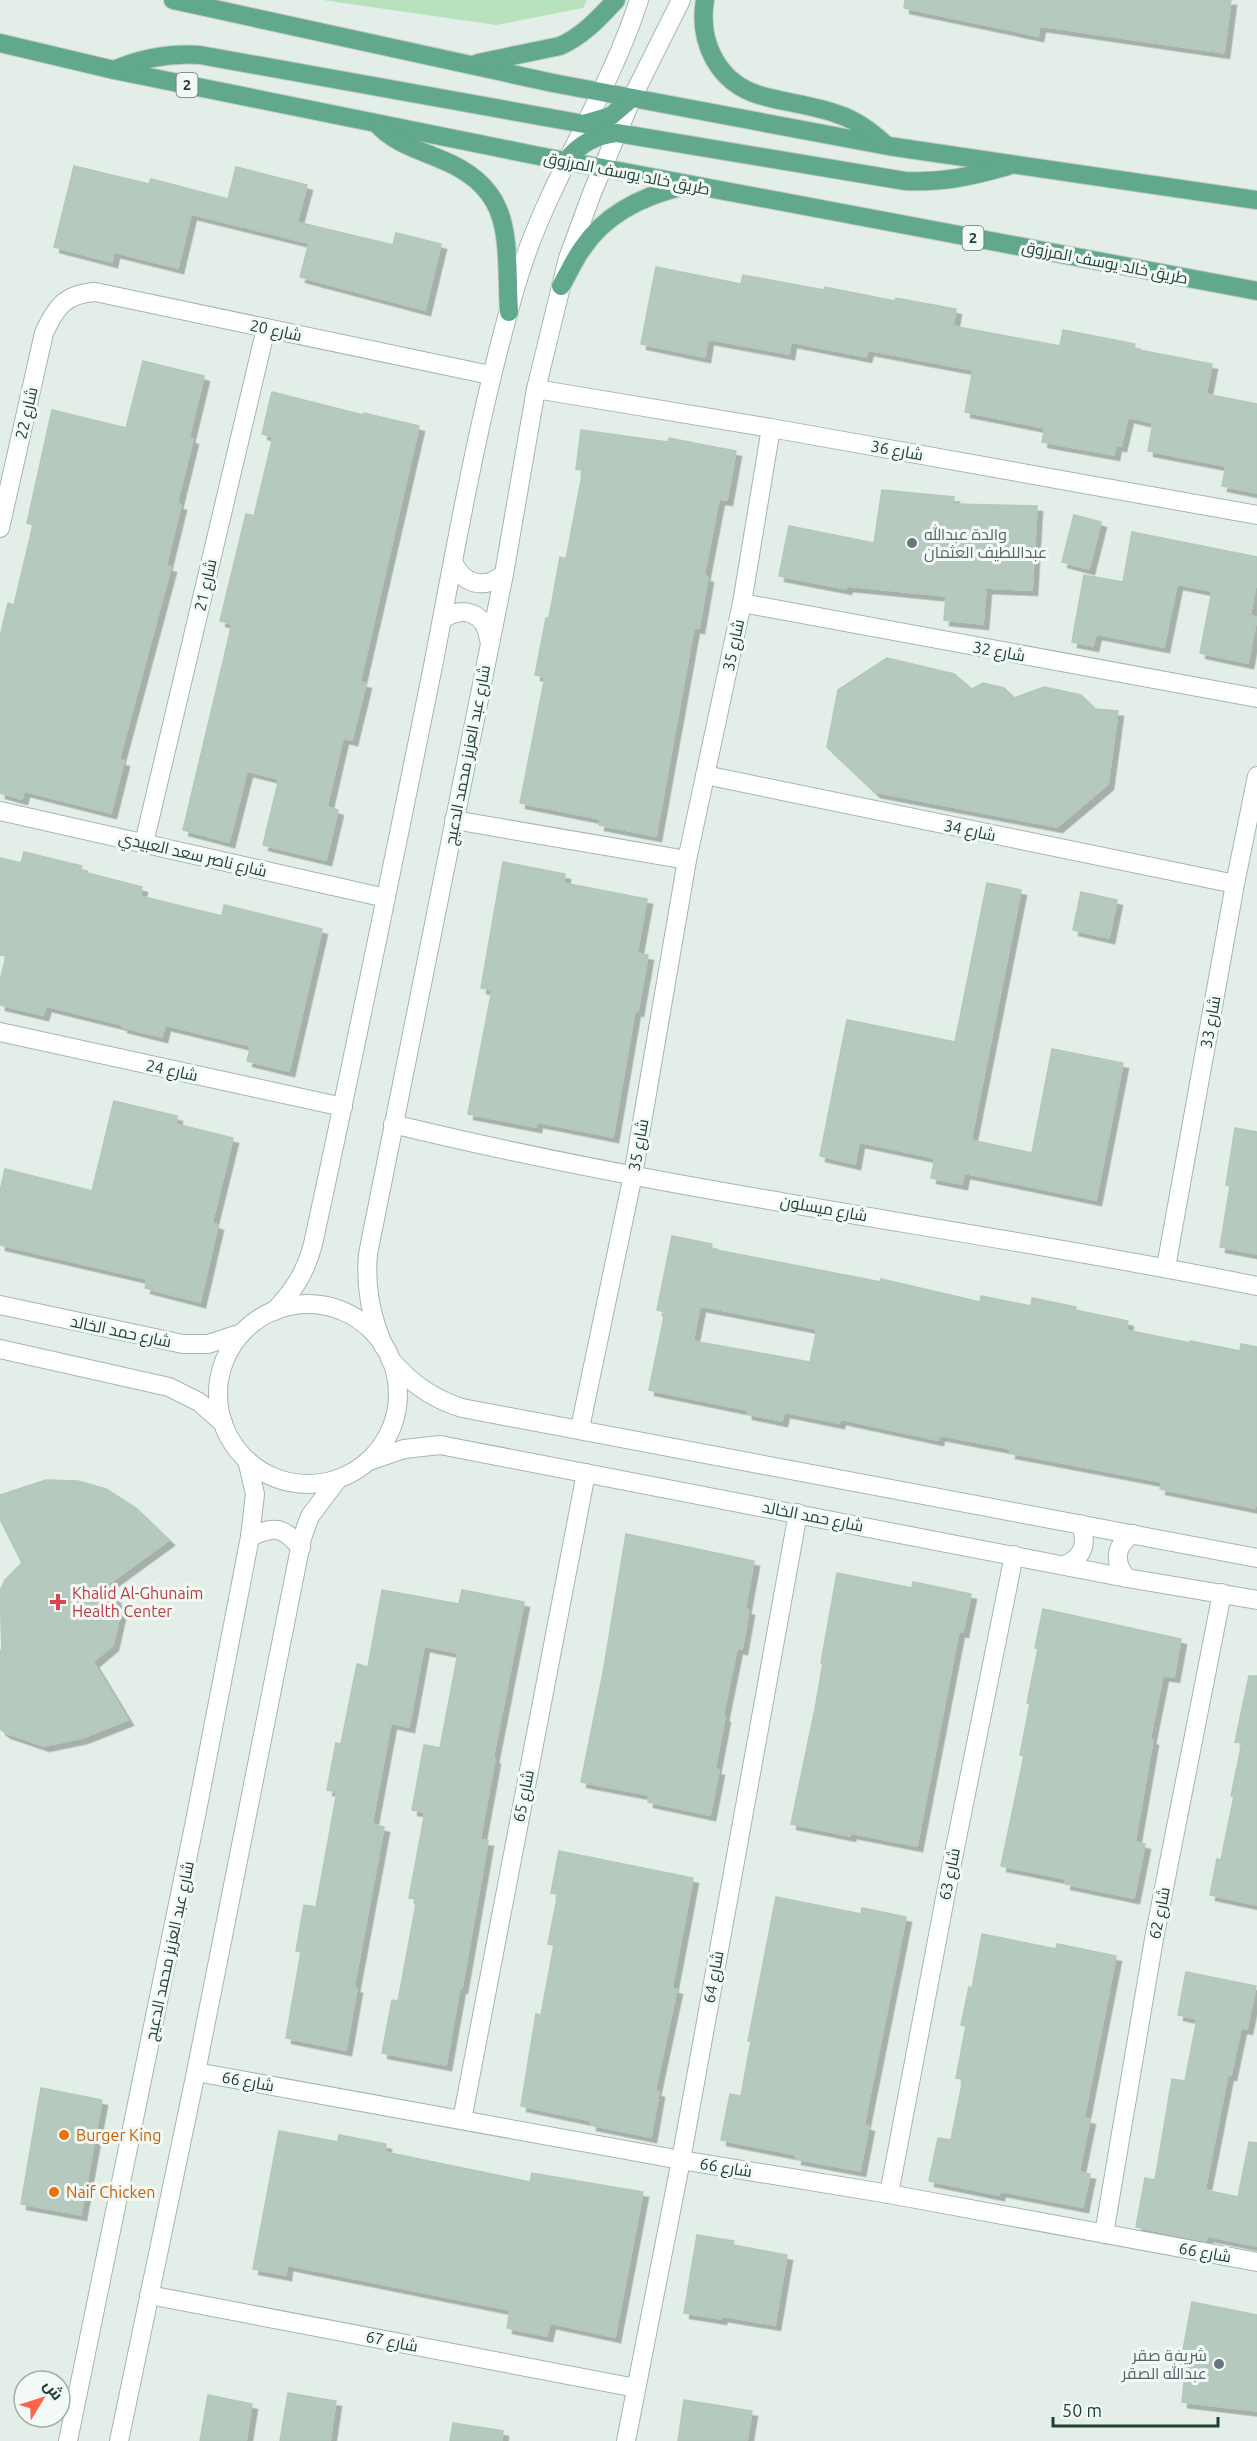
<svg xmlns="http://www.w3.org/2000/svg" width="1257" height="2441" viewBox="0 0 1257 2441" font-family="Ubuntu,Cairo,sans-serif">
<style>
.green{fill:#b8e1be}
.building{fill:#b6c9bf;stroke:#b3c8bd;stroke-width:1.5;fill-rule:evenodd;filter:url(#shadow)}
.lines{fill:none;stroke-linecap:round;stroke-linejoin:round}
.minor-casing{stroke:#a4b7ad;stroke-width:20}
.tertiary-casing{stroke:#a4b7ad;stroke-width:20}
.primary-casing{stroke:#c0cac6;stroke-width:20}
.minor{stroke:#fff;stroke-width:18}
.tertiary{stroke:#fff;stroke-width:18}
.primary{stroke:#61a88d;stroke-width:18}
.worship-dot{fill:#6b7280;stroke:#f3faf5;stroke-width:2}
.health-dot{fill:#e0444e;stroke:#f3faf5;stroke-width:2}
.food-dot{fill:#e8710a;stroke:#f3faf5;stroke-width:2}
.labels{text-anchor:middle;stroke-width:6;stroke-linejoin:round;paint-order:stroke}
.shield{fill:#f3faf5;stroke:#5f786d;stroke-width:1.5}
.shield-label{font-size:15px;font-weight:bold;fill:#1f4133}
.street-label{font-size:16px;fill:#1f4133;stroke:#f3faf5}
.worship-label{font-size:16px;fill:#5b616d;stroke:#f3faf5;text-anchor:start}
.health-label{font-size:16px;fill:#be3a42;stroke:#f3faf5;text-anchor:start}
.food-label{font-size:16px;fill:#c56008;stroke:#f3faf5;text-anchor:start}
</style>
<defs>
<filter id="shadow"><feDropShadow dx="5.5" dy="5.5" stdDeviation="0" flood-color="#0004"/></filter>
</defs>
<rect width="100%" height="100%" fill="#e2eee7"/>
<polygon class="green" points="323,0 587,0 583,8 496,25"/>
<g class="building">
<polygon points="905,0 1231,0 1224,53 1040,26 1038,36 904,8"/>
<polygon points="74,166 149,184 151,179 228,199 236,167 307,185 297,222 393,245 396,233 441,244 425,310 300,277 309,243 191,214 178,268 114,252 112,262 54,247"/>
<polygon points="656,267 741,284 743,275 824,290 825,287 895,301 896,298 956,309 953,326 1060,346 1063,330 1135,344 1134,349 1212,364 1206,394 1257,404 1257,493 1222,486 1226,466 1148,451 1153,423 1128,417 1121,446 1116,445 1114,455 1042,442 1045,428 965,412 973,370 868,350 866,357 791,342 789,354 708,339 705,357 641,344"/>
<polygon points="143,361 204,376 189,438 193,439 177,504 181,505 166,566 171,567 119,760 124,761 111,813 24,791 22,799 0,793 0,637 8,603 14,605 33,525 27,523 52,410 126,428"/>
<polygon points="272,392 363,415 364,413 419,426 360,682 366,683 352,740 343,738 327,807 338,810 326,860 263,845 279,779 247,771 229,842 183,830 232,624 220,621 246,514 254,516 273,437 262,434"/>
<polygon points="581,430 668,442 669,438 736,451 727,500 719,499 704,576 708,577 699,628 694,627 656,836 599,825 601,819 520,803 545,677 535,675 546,618 549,618 560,557 566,559 583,470 576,469"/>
<polygon points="882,490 954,497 953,504 1037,506 1032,590 986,588 983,624 944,620 946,596 847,586 846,589 779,576 789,526 874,543"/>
<polygon points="1074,515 1101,522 1089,569 1062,562"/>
<polygon points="1132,532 1257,557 1257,579 1250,616 1257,617 1248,663 1200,653 1212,591 1177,584 1164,647 1096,634 1093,646 1072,642 1084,575 1123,582"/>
<polygon points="887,658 954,674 972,689 983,683 1004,688 1014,698 1044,687 1081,695 1095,709 1118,711 1108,784 1057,827 875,792 827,747 838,690"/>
<polygon points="24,852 82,866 80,871 142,887 140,896 222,916 224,905 322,929 289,1071 247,1061 251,1046 165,1025 162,1037 122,1027 123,1025 46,1006 43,1015 0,1005 0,981 6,956 0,955 0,858 21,863"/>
<polygon points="503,862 565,874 564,883 647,899 637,953 648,955 638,1011 635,1010 613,1137 537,1122 536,1127 468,1114 492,990 481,988"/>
<polygon points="987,883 1021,890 971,1140 1032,1153 1052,1049 1123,1063 1096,1200 964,1173 962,1184 931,1178 935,1158 859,1142 855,1164 820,1156 847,1020 955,1042"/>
<polygon points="1081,892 1117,900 1109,938 1073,930"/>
<polygon points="114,1101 177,1116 176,1124 233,1138 212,1223 218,1225 200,1302 145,1288 147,1279 0,1245 0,1191 5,1169 92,1191"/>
<polygon points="1235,1128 1257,1132 1257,1254 1220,1247 1230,1186 1226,1185"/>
<path d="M672,1236L712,1244L711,1249L881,1282V1279L980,1302L981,1296L1031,1306L1032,1298L1076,1307L1075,1310L1128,1321L1126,1330L1190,1343V1341L1240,1351L1241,1344L1257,1347V1497L1255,1508L1160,1489L1162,1482L1010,1453L1011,1449L939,1435L938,1440L840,1419L839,1423L784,1412L782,1421L747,1414V1410L649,1390L665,1312L657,1310ZM700,1306L817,1329L810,1362L693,1341Z"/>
<polygon points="46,1480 78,1481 106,1489 136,1508 169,1540 110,1583 120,1614 113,1645 93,1662 128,1720 82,1738 44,1746 6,1733 0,1729 0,1651 2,1649 0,1591 5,1580 22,1563 0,1519 0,1495"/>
<polygon points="626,1534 754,1561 745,1609 749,1610 742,1649 737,1648 723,1716 725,1717 715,1769 719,1770 710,1815 648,1802 649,1795 581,1782 603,1673"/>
<polygon points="837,1573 912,1588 913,1582 971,1594 963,1632 959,1631 917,1846 851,1833 850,1836 791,1824 815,1709 823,1663 821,1663"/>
<polygon points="382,1590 459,1604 462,1590 524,1602 493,1758 495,1759 480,1840 488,1841 462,1988 460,1987 446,2065 382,2053 392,2000 398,2001 417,1899 409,1898 425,1812 412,1810 424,1745 440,1748 458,1653 424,1646 409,1727 391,1723 372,1824 384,1827 354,1987 357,1988 346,2050 286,2038 301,1952 296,1951 304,1905 316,1907 337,1792 327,1790 336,1743 341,1744 357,1664 368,1667"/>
<polygon points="1043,1609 1181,1639 1174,1677 1163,1675 1150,1739 1153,1740 1135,1842 1145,1844 1134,1898 1065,1884 1066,1879 1001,1866 1024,1756 1020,1755 1030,1703 1027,1703 1038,1649 1035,1648"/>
<polygon points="1249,1676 1257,1676 1257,1905 1210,1895 1217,1859 1221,1860 1234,1796 1231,1796 1242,1743 1235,1742"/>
<polygon points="559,1851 693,1878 672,1988 677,1989 655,2091 659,2092 651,2137 591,2125 592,2121 521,2106 536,2014 541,2015 554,1945 548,1944 558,1894 551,1893"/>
<polygon points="776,1897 861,1914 862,1908 906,1917 864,2125 869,2126 860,2171 796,2159 797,2155 721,2140 730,2094 741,2096 751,2041 748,2041"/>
<polygon points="982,1934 1056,1949 1057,1944 1116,1956 1084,2118 1090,2119 1079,2172 1090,2174 1083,2207 1000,2191 999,2195 929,2181 938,2138 951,2140 963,2079 956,2078 966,2026 961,2025 969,1987 972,1988"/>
<polygon points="1186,1972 1256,1986 1247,2029 1241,2028 1231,2075 1228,2074 1205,2190 1238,2197 1249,2142 1257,2143 1257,2246 1207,2236 1206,2241 1136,2227 1145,2178 1155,2180 1172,2079 1185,2081 1197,2019 1178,2015"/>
<polygon points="41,2088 102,2100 81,2215 21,2204"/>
<polygon points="279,2131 338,2142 339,2135 386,2144 385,2152 530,2182 532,2173 643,2192 615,2337 550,2323 547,2336 507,2328 510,2310 287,2265 286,2275 253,2269"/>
<polygon points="697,2235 734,2241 733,2245 787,2255 775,2325 722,2316 721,2319 684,2313"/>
<polygon points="1192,2302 1257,2315 1257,2411 1182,2402 1185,2373 1179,2371"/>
<polygon points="288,2393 336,2401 330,2441 280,2441"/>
<polygon points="208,2395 252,2404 246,2441 200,2441"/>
<polygon points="684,2400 752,2411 747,2441 678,2441"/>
<polygon points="453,2423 503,2431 502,2441 450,2441"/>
</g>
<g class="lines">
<defs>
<g id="minor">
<polyline points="536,389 771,428 1257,515"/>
<path d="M0,528L44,333C56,307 65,294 95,292L490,375"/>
<polyline points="742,603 1257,698"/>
<polyline points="705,775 1235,884"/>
<polyline points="0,811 386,898"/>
<polyline points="454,820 687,860"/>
<polyline points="144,843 266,328"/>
<polyline points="0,1032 343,1107"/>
<path d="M393,1124C678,1194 970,1228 1257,1286"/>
<polyline points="1166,1267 1235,884 1257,776"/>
<polyline points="580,1428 633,1175 687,860 742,603 771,428"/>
<polyline points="196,2072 681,2160 889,2194 1257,2262"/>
<polyline points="462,2120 586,1473"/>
<polyline points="889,2194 945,1898 1014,1555"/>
<polyline points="1104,2234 1154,1939 1222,1593"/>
<polyline points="149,2295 636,2388"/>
<polyline points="626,2441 681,2160 798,1513"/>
</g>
<g id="tertiary">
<path d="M453,562C464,585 484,590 504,574"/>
<path d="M442,620C463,604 486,613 489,640"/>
<circle cx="308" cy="1394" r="90"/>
<polyline points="0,1305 183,1344 208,1344 242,1333"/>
<path d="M274,1311C294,1291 306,1271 313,1244C355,1051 394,859 433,666C458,536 480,406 518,279C547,182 608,97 639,0"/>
<path d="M384,1347C371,1316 365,1288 368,1254L504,574L536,389L568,258L592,193L632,98L681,0"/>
<polyline points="0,1349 169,1387 199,1402 223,1423"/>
<path d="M390,1359C411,1383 431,1398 462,1408L1257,1558"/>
<polyline points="369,1461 404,1449 440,1445 1127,1578 1257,1600"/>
<path d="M250,1537C276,1525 283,1527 301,1548"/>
<path d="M1065,1565C1084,1557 1088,1542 1080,1524"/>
<path d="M1127,1578C1113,1562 1115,1545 1133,1534"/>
<polyline points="68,2441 195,1821 250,1537 255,1494 247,1460"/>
<polyline points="119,2441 196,2072 302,1538 310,1516 338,1479"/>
</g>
<g id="primary">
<polyline points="173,0 553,83 888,146 1257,200"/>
<path d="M705,0C698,41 717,82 759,95C786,103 814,105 840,115C858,121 873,133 886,145"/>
<polyline points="0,43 114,70 539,156 1257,291"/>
<path d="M478,63L560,46C583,36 599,18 616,0"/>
<path d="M114,70C142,58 169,53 200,55L584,124L611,116L632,98"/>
<path d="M377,124C394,143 417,149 440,159C517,189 505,242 509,312"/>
<path d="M566,161C580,143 596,135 617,133L905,181C942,183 973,176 1008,166"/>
<path d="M561,286C568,274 574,260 582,249C605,214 645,195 685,186"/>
</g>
</defs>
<use href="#minor" class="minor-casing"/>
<use href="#tertiary" class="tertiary-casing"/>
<use href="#primary" class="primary-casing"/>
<use href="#minor" class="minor"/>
<use href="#tertiary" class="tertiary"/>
<use href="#primary" class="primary"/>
</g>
<g class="worship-dot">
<circle cx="912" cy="543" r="6"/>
<circle cx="1219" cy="2364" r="6"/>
</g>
<path class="health-dot" d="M55 1593h6v6h6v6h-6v6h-6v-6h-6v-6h6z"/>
<g class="food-dot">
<circle cx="64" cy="2135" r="6"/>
<circle cx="54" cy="2192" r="6"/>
</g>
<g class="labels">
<g class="shield">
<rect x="176.5" y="73" width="21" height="24" rx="4.5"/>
<rect x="962.5" y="226" width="21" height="24" rx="4.5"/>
</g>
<g class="shield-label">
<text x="187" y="90">2</text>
<text x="973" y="243">2</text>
</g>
<g class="street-label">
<text transform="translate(627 173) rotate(11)" y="6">طريق خالد يوسف المرزوق</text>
<text transform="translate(1105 262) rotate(11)" y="6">طريق خالد يوسف المرزوق</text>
<text transform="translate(276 330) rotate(12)" y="6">شارع 20</text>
<text transform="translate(26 413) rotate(-77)" y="6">شارع 22</text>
<text transform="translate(897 450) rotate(10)" y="6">شارع 36</text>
<text transform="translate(205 585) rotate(-77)" y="6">شارع 21</text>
<text transform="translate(733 645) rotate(-78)" y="6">شارع 35</text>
<text transform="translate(999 651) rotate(10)" y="6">شارع 32</text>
<text transform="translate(467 755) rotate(-79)" y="6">شارع عبد العزيز محمد الدعيج</text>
<text transform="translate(970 830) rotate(12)" y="6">شارع 34</text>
<text transform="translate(193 854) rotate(13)" y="6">شارع ناصر سعد العبيدي</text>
<text transform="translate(1210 1022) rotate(-80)" y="6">شارع 33</text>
<text transform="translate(172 1070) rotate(12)" y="6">شارع 24</text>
<text transform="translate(638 1145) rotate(-80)" y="6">شارع 35</text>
<text transform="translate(824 1208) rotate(10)" y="6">شارع ميسلون</text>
<text transform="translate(121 1331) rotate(12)" y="6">شارع حمد الخالد</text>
<text transform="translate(813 1516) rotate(11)" y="6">شارع حمد الخالد</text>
<text transform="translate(523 1796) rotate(-79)" y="6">شارع 65</text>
<text transform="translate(949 1874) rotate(-79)" y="6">شارع 63</text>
<text transform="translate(1159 1913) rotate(-79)" y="6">شارع 62</text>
<text transform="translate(169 1951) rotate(-78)" y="6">شارع عبد العزيز محمد الدعيج</text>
<text transform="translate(713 1977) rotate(-80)" y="6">شارع 64</text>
<text transform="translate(248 2081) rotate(10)" y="6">شارع 66</text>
<text transform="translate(726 2167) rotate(9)" y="6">شارع 66</text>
<text transform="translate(1205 2252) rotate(10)" y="6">شارع 66</text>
<text transform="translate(392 2341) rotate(11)" y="6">شارع 67</text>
</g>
<g class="worship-label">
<text x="924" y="540">والدة عبدالله<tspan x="924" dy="18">عبداللطيف العثمان</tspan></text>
<text x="1207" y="2361" text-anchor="end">شريفة صقر<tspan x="1207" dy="18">عبدالله الصقر</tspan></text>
</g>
<g class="health-label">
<text x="72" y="1599">Khalid Al-Ghunaim<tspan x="72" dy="18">Health Center</tspan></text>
</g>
<g class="food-label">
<text x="76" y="2141">Burger King</text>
<text x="66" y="2198">Naif Chicken</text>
</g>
</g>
<g transform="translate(42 2399) rotate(52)"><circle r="28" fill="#f3faf5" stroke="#9eb0a7" stroke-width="1.5"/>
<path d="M0-4.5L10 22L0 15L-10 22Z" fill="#ff634e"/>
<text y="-9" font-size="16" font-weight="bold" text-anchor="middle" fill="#1f4133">ش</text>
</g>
<path d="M1053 2417v9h165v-9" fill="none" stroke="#1f4133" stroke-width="3"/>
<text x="1062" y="2417" font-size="18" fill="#1f4133" stroke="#f3faf5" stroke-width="4.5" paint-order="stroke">50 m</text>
</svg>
